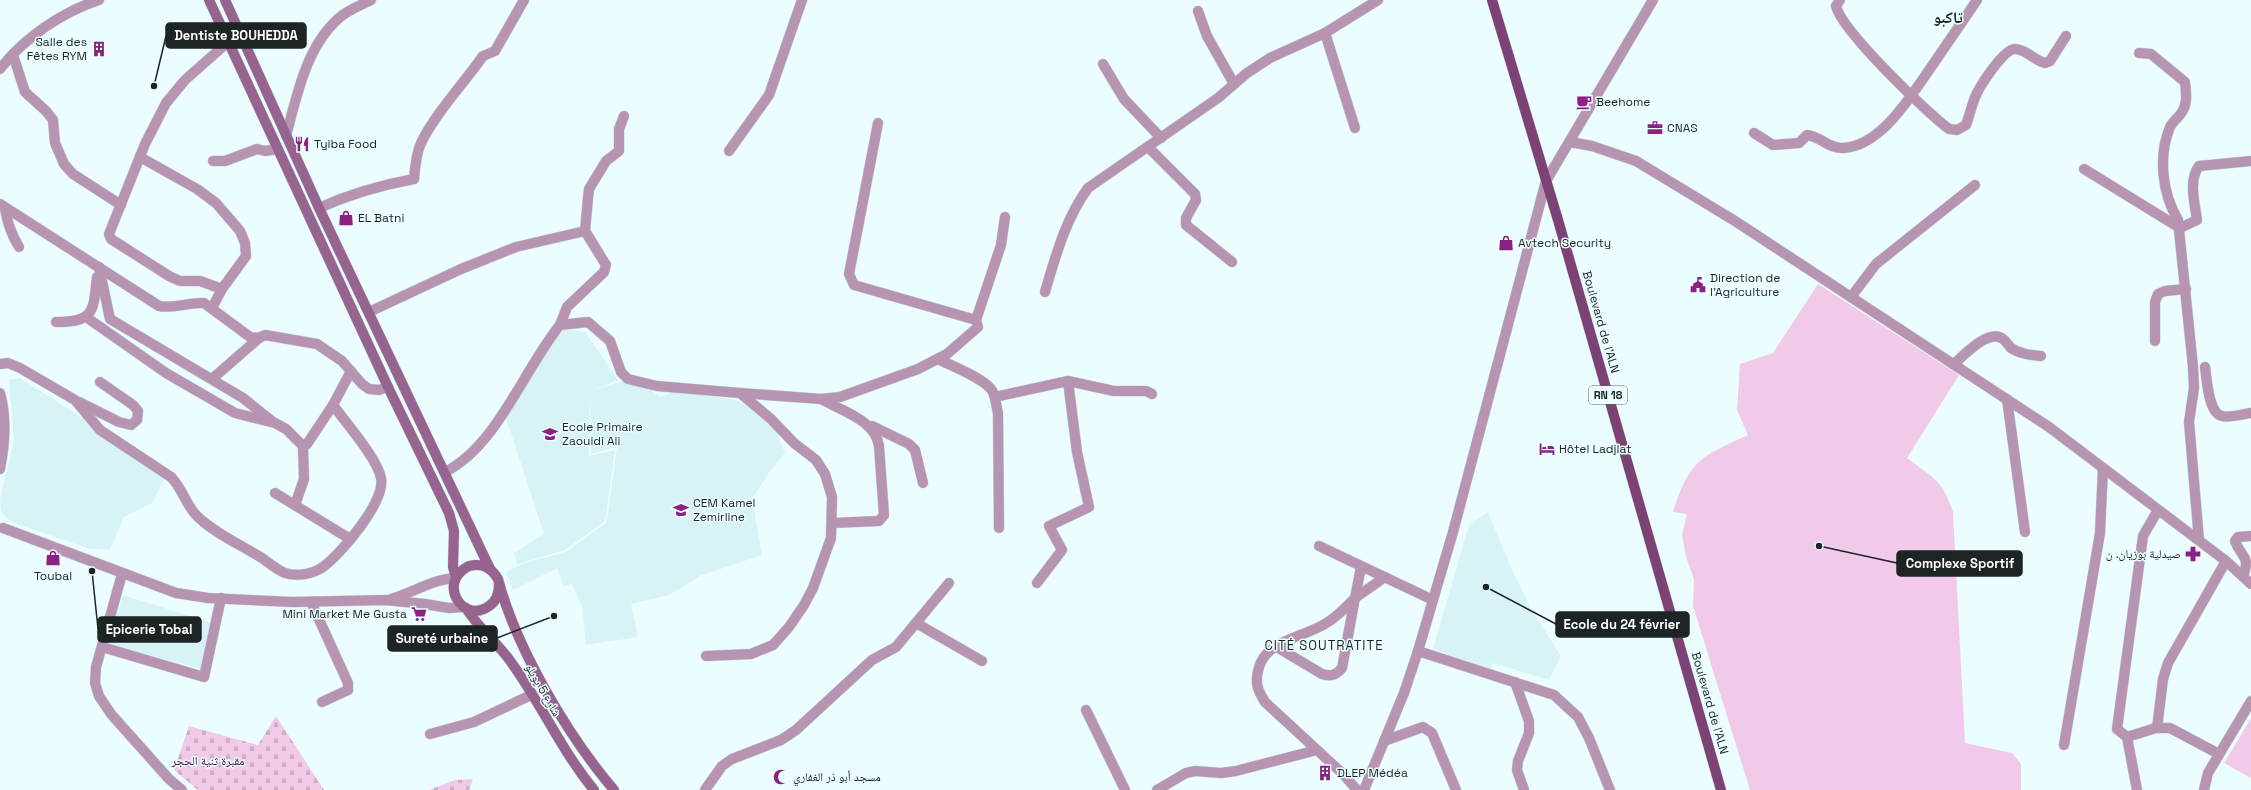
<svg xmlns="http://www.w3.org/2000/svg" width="2251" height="790" viewBox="0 0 2251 790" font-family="'Space Grotesk','Noto Naskh Arabic',sans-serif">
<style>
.built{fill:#d7f3f5}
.cemetery{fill:url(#cemetery-stones)}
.pitch{fill:#f1caea}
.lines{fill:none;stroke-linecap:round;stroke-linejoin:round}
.minor-casing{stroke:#cadadc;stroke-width:11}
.tertiary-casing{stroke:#cadadc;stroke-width:11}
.secondary-casing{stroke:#cadadc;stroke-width:11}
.primary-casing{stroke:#cadadc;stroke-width:11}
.minor{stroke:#b795b2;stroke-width:10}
.tertiary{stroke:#b795b2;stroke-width:10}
.secondary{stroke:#96648e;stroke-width:10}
.primary{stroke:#7c4175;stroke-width:10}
.labels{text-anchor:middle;stroke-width:3;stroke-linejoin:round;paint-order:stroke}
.shield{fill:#ebfdff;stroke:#5b6566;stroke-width:1}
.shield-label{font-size:11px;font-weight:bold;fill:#1d2425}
.poi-label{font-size:12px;fill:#1d2425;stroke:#ebfdff;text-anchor:start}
.street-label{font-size:12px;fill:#1d2425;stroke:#ebfdff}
.park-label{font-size:12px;fill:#461341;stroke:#ebfdff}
.neighbourhood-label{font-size:13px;letter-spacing:1px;fill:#1d2425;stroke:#ebfdff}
.district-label{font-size:16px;font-weight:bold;fill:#1d2425;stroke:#ebfdff}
.leader{fill:none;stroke:#1d2425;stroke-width:1.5}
.callout-dot{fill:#1d2425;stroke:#ebfdff;stroke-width:1.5}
.callout{fill:#1d2425;stroke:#1d2425;stroke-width:1.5}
.callout-label{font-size:13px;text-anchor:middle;font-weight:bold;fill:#fff}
</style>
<defs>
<pattern id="cemetery-stones" width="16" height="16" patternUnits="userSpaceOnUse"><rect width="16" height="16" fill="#f1caea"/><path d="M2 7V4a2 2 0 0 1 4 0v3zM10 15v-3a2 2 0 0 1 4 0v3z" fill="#ceadc9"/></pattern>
</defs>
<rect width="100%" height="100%" fill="#ebfdff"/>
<g class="built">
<polygon points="565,329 585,332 618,380 591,391 623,381 640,381 660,397 676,391 736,400 773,422 785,453 768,474 752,499 762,555 702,575 669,595 631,604 638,637 586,645 582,606 572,584 564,586 557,568 513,590 506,572 524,563 566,552 607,522 617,447 591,454 590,391 589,456 615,450 605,521 565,550 517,564 514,553 544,534 506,418 550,344"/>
<polygon points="20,378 84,419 94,431 165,478 152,503 124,517 110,550 90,549 14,523 7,519 1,511 0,500 14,441 9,380"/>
<polygon points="1488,512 1510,565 1531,609 1561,656 1549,680 1493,663 1490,669 1433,649 1469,525"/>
<polygon points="123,595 212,623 202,669 108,644"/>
</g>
<g class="cemetery">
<polygon points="276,716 324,790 198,790 174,770 189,726 258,745"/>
<polygon points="473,779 469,790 429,790 455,780"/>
</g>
<g class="pitch">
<path d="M1818,284L1959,375L1907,458C1933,478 1942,479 1953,512L1965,743L2012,753L2021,764V790H1750L1693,606L1694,579L1686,557L1682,535L1687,514L1673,512C1690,459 1701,457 1748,435L1737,410L1740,364L1773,353Z"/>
<polygon points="2250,720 2251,720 2251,778 2224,763"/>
</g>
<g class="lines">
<defs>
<g id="minor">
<path d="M1840,0L1836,6C1841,30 1927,113 1949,129L1957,130L1966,125C1970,114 1972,103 1977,93C1982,83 2004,49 2015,49C2026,49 2035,61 2045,63L2050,61L2066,36"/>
<polyline points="1198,11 1207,36 1234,84"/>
<polyline points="1325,33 1355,128"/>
<path d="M2139,53L2151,54L2185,82C2186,92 2188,103 2182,112C2179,117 2173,121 2170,127C2158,156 2162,193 2178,220L2193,367L2194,388L2189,422L2199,540"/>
<polyline points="13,55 25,92 46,111 53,120 55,143 64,164 73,174 121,205"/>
<polyline points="1103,64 1124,99 1161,138"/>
<path d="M0,69C24,38 62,12 99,0"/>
<path d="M1754,133L1773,145L1799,143L1807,135C1822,137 1829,149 1843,148C1883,146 1913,92 1934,63C1948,42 1963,21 1977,0"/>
<path d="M286,136C297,95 306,47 339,18C348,10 361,5 371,0"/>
<polyline points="1570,142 1592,146 1636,161 1735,221 2049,427 2226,561 2251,584"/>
<polyline points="1148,147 1195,194 1196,200 1186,218 1186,225 1232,262"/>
<polyline points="729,151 769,95 802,0"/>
<polyline points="140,157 197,189 216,203 240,231 245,243 246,256 222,289 212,308"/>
<polyline points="213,161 225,161 257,149 265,151 278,149"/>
<path d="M2084,169L2180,228L2197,220C2195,204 2188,180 2199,166L2251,161"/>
<polyline points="1546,181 1653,0"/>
<path d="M0,204L159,306C175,309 188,302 204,303L250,337L259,338L265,335L317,344L342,361L362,384L369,389L379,390L388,387"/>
<path d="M5,208C7,223 11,234 19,247"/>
<path d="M319,208C350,194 381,185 414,179C415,167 416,154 421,143C435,114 464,83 483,56L495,51L524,0"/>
<polyline points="99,267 110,319 243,398 273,422"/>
<polyline points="222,289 200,281 180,281 169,276 111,239 109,234 145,144 166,103 185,80 228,42"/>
<path d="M1045,292C1056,255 1065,220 1088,188L1218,98L1247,73L1270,58L1325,33L1378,0"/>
<polyline points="1851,297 1876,264 1975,185"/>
<polyline points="369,312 461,269 516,247 585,231"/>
<polyline points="86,317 166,373 235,413 275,423 286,429 303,446 307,444 333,405 351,371"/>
<polyline points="976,320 1001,245 1005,217"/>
<path d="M56,322C96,322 93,310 97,277"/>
<polyline points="560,325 567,307 604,272 606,265 585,231 588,198 589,189 606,161 619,151 619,129 624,116"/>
<polyline points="2155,341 2155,302 2158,294 2165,291 2186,289"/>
<path d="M938,359C952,366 981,377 991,389C996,395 996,406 998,413L999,528"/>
<path d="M0,364L8,363L20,368L75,400L100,430L171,477C183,489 186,506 198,517C216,534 241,545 262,558C269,563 277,570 285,573C297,577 313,574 323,567C341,554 386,501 381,478C377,458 346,423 333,405"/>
<path d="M1954,364C1964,355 1989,328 2003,339C2006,341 2008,345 2011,348C2020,354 2031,355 2041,356"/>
<path d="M2205,367C2207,379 2208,413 2222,416C2230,418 2243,414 2251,413"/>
<polyline points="212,379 259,338"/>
<path d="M0,393C7,418 5,444 0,469"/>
<polyline points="740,393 821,399 840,397 918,369 947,354 978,327 976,320 854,285 849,274 878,123"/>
<polyline points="995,397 1068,381 1114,391 1146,391 1152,394"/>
<path d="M821,399C842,411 875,420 879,446L884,515L879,521L832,523"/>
<polyline points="2007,399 2025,532"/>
<polyline points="79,402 119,422 131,425 137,420 138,411 133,405 100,382"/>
<polyline points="872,426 909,444 915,450 923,483"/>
<path d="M445,472C497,446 524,369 560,325L588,322L610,341L621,372L628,379L657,386L740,393L771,419L794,443L816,460L825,474L832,497L831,538L813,588L804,605L789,627L773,645L751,654L706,656"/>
<polyline points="275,493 350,539"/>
<polyline points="295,505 304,479 303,446"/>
<polyline points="2158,510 2143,536 2117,729 2127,737 2156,728 2170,728 2219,754"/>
<polyline points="3,528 176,593 208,598 293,602 385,600 425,604 449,608 464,607"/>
<polyline points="1319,546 1433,600"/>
<polyline points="1361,567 1355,598 1385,577"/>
<polyline points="122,574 96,667 95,683 99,696 111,714 169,779 182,790"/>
<path d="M2243,576C2251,555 2241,558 2235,541L2238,537L2251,536"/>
<polyline points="1037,583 1062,550 1049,526 1089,507 1077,452 1068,381"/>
<path d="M1355,598C1347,606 1338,616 1328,622C1305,638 1264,639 1258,671C1255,684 1258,691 1265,702L1343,774L1357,790"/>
<path d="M391,599C412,593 434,579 455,578"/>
<polyline points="311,602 348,683 348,690 322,702"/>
<polyline points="916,623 982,661"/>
<path d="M1275,646L1322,674C1331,677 1336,675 1342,668L1355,598"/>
<polyline points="102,647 204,677 221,598"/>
<polyline points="1418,651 1554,695 1578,717 1589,738 1610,790"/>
<polyline points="1515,682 1529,721 1529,733 1518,761 1517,770 1524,790"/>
<polyline points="1086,710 1125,790"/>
<polyline points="2157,728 2163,679 2168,663 2226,561"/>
<polyline points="430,734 474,722 531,695"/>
<polyline points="2127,737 2137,790"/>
<polyline points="1384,741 1423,727 1432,733 1456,790"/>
<polyline points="2064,745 2100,533 2103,468"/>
<polyline points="705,790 722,766 732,759 781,740 796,730 872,660 896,647 949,583"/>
<polyline points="1157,790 1186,773 1195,771 1221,773 1236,771 1317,750"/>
<polyline points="2204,790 2208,773 2251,701"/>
</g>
<polyline id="tertiary" points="1364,790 1404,693 1418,651 1453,532 1546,181"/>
<g id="secondary">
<polyline points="209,0 388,387 449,513 454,531 453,567 456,577"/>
<polyline points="225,0 319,208 490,569"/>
<path d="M499,584C499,593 497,601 489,606C463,625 436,582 469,566C482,563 491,567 498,579C516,648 568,736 614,790"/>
<path d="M466,608C478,628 497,642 511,662C541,703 561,750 594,790"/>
</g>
<polyline id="primary" points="1492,0 1558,220 1721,790"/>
</defs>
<use href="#minor" class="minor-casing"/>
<use href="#tertiary" class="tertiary-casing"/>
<use href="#secondary" class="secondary-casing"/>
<use href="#primary" class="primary-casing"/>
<use href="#minor" class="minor"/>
<use href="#tertiary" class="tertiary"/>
<use href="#secondary" class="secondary"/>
<use href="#primary" class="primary"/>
</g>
<defs>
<symbol id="building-bare" viewBox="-9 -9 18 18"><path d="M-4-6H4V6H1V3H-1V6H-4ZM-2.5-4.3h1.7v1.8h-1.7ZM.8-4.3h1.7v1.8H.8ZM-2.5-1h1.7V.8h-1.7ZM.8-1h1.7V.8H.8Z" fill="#8c2083" stroke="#ebfdff" stroke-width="2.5" paint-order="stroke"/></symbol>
<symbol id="cafe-bare" viewBox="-9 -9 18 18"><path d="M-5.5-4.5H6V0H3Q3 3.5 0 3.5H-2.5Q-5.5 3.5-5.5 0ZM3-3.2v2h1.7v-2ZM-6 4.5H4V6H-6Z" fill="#8c2083" stroke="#ebfdff" stroke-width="2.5" paint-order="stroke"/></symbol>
<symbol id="office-bare" viewBox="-9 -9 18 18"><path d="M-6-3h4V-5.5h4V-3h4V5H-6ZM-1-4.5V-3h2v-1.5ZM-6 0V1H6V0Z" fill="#8c2083" stroke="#ebfdff" stroke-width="2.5" paint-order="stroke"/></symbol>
<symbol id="restaurant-bare" viewBox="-9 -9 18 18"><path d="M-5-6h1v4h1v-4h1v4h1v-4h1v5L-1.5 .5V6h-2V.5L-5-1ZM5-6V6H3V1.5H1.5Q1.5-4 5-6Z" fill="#8c2083" stroke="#ebfdff" stroke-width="2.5" paint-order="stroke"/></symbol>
<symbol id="shop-bare" viewBox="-9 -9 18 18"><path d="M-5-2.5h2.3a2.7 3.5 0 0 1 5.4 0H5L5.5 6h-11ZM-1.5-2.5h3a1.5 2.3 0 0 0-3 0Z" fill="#8c2083" stroke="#ebfdff" stroke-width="2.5" paint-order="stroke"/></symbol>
<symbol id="civic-bare" viewBox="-9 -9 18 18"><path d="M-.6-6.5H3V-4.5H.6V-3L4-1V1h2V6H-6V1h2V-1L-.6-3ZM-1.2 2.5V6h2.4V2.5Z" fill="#8c2083" stroke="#ebfdff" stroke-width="2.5" paint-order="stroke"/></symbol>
<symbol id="school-bare" viewBox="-9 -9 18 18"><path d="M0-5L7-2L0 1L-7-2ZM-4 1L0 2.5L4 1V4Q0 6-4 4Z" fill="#8c2083" stroke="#ebfdff" stroke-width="2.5" paint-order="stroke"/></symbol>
<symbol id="hotel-bare" viewBox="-9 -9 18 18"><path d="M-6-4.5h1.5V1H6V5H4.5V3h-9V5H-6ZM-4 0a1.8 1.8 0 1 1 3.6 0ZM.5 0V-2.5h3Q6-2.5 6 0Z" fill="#8c2083" stroke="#ebfdff" stroke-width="2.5" paint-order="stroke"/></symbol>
<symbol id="pharmacy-bare" viewBox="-9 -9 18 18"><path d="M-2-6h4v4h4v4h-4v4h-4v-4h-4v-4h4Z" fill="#8c2083" stroke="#ebfdff" stroke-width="2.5" paint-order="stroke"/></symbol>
<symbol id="supermarket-bare" viewBox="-9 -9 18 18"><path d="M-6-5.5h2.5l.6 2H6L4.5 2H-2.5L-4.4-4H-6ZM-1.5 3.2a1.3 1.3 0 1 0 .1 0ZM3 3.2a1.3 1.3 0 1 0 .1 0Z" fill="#8c2083" stroke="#ebfdff" stroke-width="2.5" paint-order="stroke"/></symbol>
<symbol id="mosque-bare" viewBox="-9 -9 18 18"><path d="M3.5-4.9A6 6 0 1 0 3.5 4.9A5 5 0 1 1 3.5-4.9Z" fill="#8c2083" stroke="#ebfdff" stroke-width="2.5" paint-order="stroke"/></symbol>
</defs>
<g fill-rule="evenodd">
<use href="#building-bare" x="88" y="38" width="22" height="22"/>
<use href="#cafe-bare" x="1573" y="91" width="22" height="22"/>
<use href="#office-bare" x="1644" y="117" width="22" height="22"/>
<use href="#restaurant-bare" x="291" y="133" width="22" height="22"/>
<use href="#shop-bare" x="335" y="207" width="22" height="22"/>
<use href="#shop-bare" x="1495" y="232" width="22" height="22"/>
<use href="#civic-bare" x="1687" y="274" width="22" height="22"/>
<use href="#school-bare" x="539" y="423" width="22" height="22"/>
<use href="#hotel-bare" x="1536" y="438" width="22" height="22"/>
<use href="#school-bare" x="670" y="499" width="22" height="22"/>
<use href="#pharmacy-bare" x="2182" y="543" width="22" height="22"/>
<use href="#shop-bare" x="42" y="547" width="22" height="22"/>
<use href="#supermarket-bare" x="408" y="603" width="22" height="22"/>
<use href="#building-bare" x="1314" y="762" width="22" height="22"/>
<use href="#mosque-bare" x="770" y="766" width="22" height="22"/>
</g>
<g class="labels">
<rect class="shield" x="1589" y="386" width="38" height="18" rx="3"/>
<g class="shield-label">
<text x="1608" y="399">RN 18</text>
</g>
<g class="poi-label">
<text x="87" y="46" text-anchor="end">Salle des<tspan x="87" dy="14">Fêtes RYM</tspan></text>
<text x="1596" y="106">Beehome</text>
<text x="1667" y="132">CNAS</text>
<text x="314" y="148">Tyiba Food</text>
<text x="358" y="222">EL Batni</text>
<text x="1518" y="247">Avtech Security</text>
<text x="1710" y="282">Direction de<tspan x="1710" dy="14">l'Agriculture</tspan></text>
<text x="562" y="431">Ecole Primaire<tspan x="562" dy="14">Zaouidi Ali</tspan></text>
<text x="1559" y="453">Hôtel Ladjlat</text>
<text x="693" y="507">CEM Kamel<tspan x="693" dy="14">Zemirline</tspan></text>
<text x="2181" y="558" text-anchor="end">صيدلية بوزيان. ن</text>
<text x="53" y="580" text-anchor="middle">Toubal</text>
<text x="407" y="618" text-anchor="end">Mini Market Me Gusta</text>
<text x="1337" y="777">DLEP Médéa</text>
<text x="793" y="781">مسجد أبو ذر الغفاري</text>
</g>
<g class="street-label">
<text transform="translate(1601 322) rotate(74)" y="4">Boulevard de l'ALN</text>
<text transform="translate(543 690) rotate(60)" y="4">شارع 5 يويلو</text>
<text transform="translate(1710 703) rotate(74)" y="4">Boulevard de l'ALN</text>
</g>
<g class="park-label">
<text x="208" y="765">مقبرة ثنية الحجر</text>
</g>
<g class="neighbourhood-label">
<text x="1324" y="650">CITÉ SOUTRATITE</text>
</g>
<g class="district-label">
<text x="1948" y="23">تاكبو</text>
</g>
</g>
<path class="leader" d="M154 86L166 36M1819 546L1897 563M1486 587L1556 624M92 571L98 629M554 616L497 638"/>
<g class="callout-dot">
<circle cx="154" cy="86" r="4"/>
<circle cx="1819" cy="546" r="4"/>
<circle cx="1486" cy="587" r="4"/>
<circle cx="92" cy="571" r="4"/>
<circle cx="554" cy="616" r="4"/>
</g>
<g class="callout">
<rect x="166" y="23" width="140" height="25" rx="4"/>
<rect x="1897" y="551" width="125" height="25" rx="4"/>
<rect x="1556" y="612" width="133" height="25" rx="4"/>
<rect x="98" y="617" width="103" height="25" rx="4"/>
<rect x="388" y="626" width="109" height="25" rx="4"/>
</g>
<g class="callout-label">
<text x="236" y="40">Dentiste BOUHEDDA</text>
<text x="1960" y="568">Complexe Sportif</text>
<text x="1622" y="629">Ecole du 24 février</text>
<text x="149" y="634">Epicerie Tobal</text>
<text x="442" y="643">Sureté urbaine</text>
</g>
</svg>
